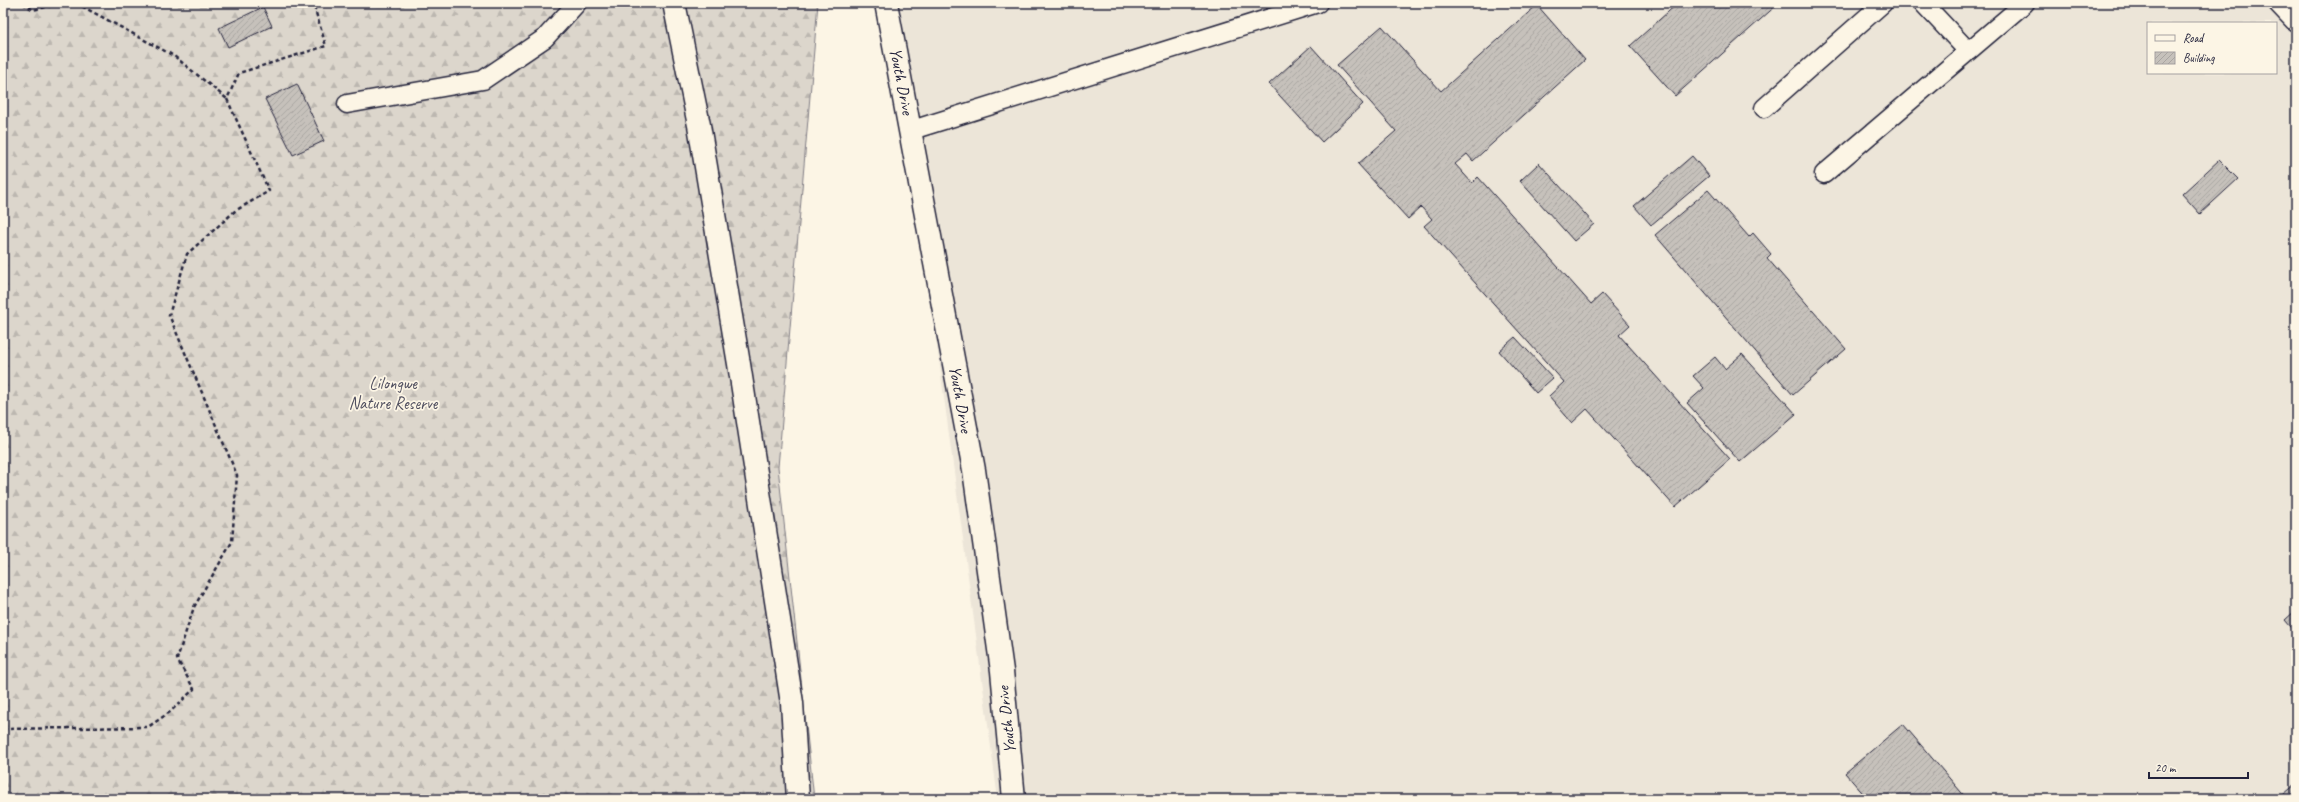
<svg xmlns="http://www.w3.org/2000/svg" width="2299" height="802" viewBox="0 0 2299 802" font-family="Caveat,sans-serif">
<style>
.built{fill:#ece5d8;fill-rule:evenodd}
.forest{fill:url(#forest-firs);stroke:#7f7c84}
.building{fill:url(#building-hatch);stroke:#22223b}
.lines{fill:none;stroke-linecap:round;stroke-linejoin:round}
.service-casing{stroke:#22223b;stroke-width:21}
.minor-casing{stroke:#22223b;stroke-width:25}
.tertiary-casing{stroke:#22223b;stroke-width:25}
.path{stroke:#22223b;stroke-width:2.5;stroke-dasharray:4 3;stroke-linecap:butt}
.service{stroke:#fcf5e5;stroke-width:18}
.minor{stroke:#fcf5e5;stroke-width:22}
.tertiary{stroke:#fcf5e5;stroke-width:22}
.labels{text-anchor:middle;stroke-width:3.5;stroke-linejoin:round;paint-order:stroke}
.street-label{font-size:17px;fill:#22223b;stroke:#fcf5e5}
.park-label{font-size:17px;fill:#504f5f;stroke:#fcf5e5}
</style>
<defs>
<pattern id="forest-firs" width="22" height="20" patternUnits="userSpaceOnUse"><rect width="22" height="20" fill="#dcd6cc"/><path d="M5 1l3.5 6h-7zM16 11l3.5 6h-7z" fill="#bcb7b0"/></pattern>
<pattern id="building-hatch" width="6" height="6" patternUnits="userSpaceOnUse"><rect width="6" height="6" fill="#c6c1bb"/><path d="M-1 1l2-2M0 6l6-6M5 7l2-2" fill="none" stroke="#aaa6a2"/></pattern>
</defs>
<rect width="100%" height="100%" fill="#fcf5e5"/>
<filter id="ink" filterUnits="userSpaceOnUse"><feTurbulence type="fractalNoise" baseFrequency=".025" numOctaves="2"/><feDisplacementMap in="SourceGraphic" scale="8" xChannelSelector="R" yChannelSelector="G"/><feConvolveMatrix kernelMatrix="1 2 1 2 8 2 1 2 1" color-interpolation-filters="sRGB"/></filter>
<g filter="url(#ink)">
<path class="built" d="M891,3H2296V799H998ZM2148,23H2276V73H2148Z"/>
<polygon class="forest" points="3,3 818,3 778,467 814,799 3,799"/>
<g class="building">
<polygon points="1678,3 1779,3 1675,96 1630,46"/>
<polygon points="1537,5 1585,60 1473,161 1467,154 1455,164 1472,183 1478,177 1591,304 1602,294 1630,325 1619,335 1730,459 1675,507 1587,409 1572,423 1549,396 1564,382 1424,226 1432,219 1421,207 1408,219 1358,164 1396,131 1337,65 1382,26 1441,91"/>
<polygon points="263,7 272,26 228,47 219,28"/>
<polygon points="1311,46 1363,104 1322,142 1269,84"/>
<polygon points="297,84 324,141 293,155 265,99"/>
<polygon points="1692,156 1709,176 1651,225 1634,206"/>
<polygon points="2219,160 2238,179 2200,214 2182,194"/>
<polygon points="1539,163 1594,224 1574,241 1520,181"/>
<polygon points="1708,190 1749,237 1753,233 1771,254 1767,258 1846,349 1793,395 1655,235"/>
<polygon points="1515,337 1553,378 1536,393 1499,351"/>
<polygon points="1742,354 1796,414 1740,462 1687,403 1704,388 1693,376 1715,357 1725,369"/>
<polygon points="2296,610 2296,633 2285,620"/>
<polygon points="1903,724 1967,799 1868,799 1845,773"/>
<polygon points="2296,784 2296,799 2278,799"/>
</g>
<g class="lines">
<defs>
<g id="service">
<polyline points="1923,3 1968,51"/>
<polyline points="347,104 483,80 545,38 577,3"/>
<polyline points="1764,108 1883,3"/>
<polyline points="912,130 1318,3"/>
<polyline points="1824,174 2025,3"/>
</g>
<g id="minor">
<polyline points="674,3 699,125 739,364 792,703 798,799"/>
<polyline points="2280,3 2296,20"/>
</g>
<polyline id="tertiary" points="886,3 974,470 1002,671 1014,799"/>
</defs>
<use href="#service" class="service-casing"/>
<use href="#minor" class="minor-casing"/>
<use href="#tertiary" class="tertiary-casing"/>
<g class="path">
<polyline points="23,3 33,10 63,3"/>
<polyline points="76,3 174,56 227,99"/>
<polyline points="3,729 148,727 170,712 194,689 177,659 194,607 232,542 237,475 169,315 187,254 235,211 269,191 227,99 239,73 326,46 313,3"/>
</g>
<use href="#service" class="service"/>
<use href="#minor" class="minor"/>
<use href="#tertiary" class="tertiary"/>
</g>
</g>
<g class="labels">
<g class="street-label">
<text transform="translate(902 81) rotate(79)" y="6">Youth Drive</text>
<text transform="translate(961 399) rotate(80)" y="6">Youth Drive</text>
<text transform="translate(1006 720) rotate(-96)" y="6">Youth Drive</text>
</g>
<g class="park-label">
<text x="393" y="389">Lilongwe<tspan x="393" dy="20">Nature Reserve</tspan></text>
</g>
</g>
<rect width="2299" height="802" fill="none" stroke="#fcf5e5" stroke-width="16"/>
<rect x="8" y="8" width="2283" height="786" fill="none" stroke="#22223b" stroke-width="1.5" filter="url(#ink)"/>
<rect x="2147" y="22" width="130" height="52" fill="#fcf5e5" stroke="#a5a1a1"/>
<rect x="2155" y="35" width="20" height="6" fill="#fcf5e5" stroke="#a5a1a1"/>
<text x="2183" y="42" font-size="12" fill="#22223b">Road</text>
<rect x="2155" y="52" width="20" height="12" fill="url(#building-hatch)" stroke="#a5a1a1"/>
<text x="2183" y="62" font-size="12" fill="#22223b">Building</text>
<path d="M2149 772v6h99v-6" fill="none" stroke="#22223b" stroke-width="2"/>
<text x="2155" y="772" font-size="12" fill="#22223b" stroke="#fcf5e5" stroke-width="3" paint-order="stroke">20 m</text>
</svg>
